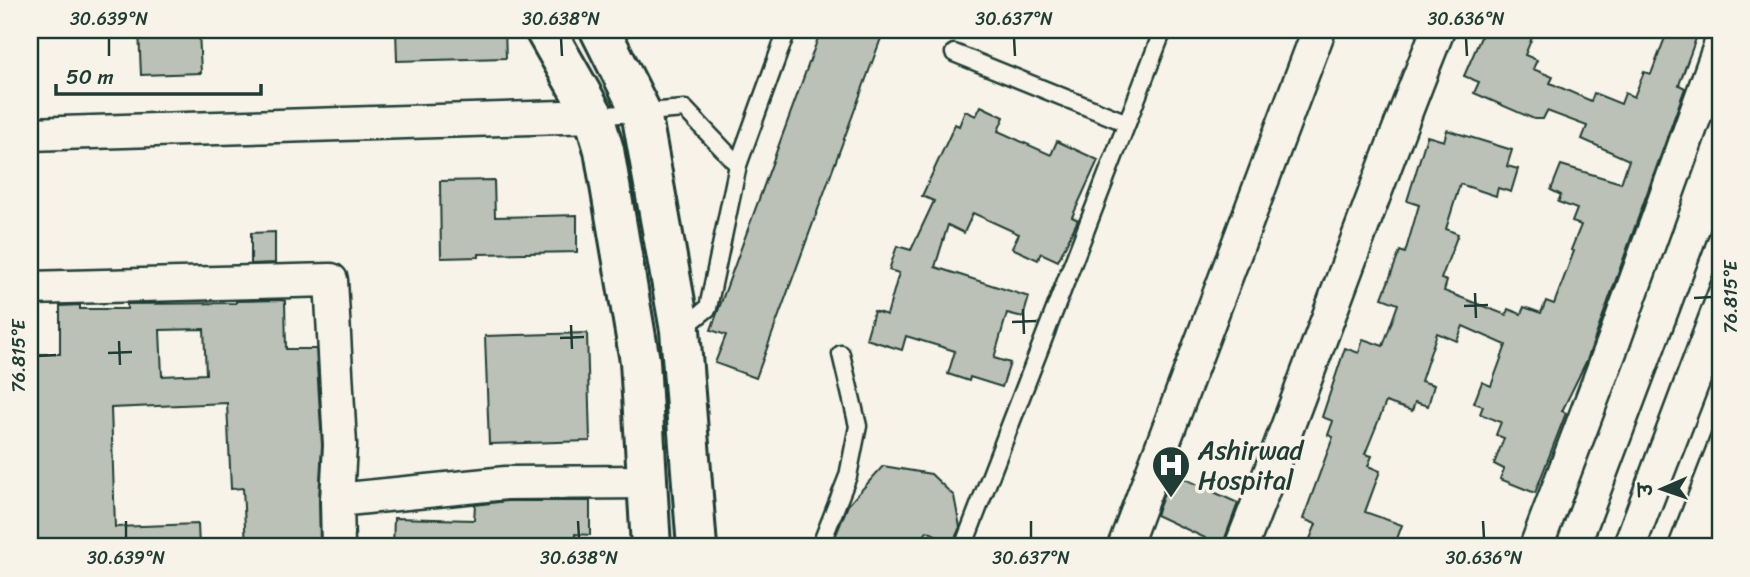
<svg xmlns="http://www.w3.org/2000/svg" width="1750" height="577" viewBox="0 0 1750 577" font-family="Sriracha,'Playpen Sans Deva',sans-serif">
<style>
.building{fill:#bbc1b6;stroke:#1f3d34;stroke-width:2;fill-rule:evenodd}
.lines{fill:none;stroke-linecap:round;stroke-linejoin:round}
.service-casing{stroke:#1f3d34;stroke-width:21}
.minor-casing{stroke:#1f3d34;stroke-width:37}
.secondary-casing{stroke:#1f3d34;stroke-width:44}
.service{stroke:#f7f3e8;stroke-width:16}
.minor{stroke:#f7f3e8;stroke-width:32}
.secondary{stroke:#f7f3e8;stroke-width:38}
.ticks{fill:none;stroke:#1f3d34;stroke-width:2.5}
.labels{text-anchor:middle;stroke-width:7;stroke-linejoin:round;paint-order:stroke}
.poi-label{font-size:26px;fill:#1f3d34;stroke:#f7f3e8;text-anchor:start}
.neatline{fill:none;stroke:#1f3d34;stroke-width:2.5}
.ticks-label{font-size:18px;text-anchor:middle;fill:#1f3d34}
</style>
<rect width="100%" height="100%" fill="#f7f3e8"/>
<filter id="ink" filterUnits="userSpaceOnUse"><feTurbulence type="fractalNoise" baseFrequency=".0143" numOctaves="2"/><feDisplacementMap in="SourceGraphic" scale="14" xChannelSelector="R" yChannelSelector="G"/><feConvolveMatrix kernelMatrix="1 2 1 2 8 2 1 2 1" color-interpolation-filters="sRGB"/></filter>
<g filter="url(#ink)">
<g class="building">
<polygon points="139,30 199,30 201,73 141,75"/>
<polygon points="396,30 505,30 506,58 397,61"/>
<polygon points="821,30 884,30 756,378 715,363 726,335 711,330"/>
<polygon points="1484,30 1535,30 1525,55 1537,60 1533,69 1553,77 1550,83 1591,101 1594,93 1621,104 1625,93 1634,97 1644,72 1651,74 1668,30 1699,30 1679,85 1685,88 1587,360 1562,411 1566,413 1535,493 1500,479 1504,469 1494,464 1504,438 1496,435 1501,422 1480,414 1483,406 1474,403 1482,382 1491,386 1506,345 1463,326 1457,341 1437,333 1421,381 1434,385 1428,406 1415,402 1412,411 1386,402 1365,454 1372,456 1368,466 1380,471 1365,512 1402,525 1394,547 1332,547 1310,539 1316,524 1303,519 1333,437 1328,435 1333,421 1322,417 1345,348 1359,353 1363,339 1383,346 1398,304 1382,298 1400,251 1405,253 1419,205 1407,201 1427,136 1444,141 1447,130 1512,150 1507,166 1518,169 1511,192 1498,188 1496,196 1460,184 1446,229 1458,234 1441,279 1447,281 1444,291 1506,315 1508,309 1521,314 1524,307 1541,313 1546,301 1554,304 1574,251 1571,250 1581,225 1572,222 1577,209 1558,202 1561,195 1551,190 1561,165 1621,183 1629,160 1582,139 1587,126 1547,111 1543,119 1534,119 1474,93 1479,82 1464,76"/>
<polygon points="981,106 1004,117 998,131 1051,155 1057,141 1098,160 1072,217 1078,220 1058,261 1041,253 1038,260 1012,248 1019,234 973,213 964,233 948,225 935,267 1029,297 1023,317 1007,313 994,358 1010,363 1002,387 970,377 969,381 948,374 955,351 906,336 902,350 866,339 874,311 887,315 899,273 889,270 897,246 911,250 934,201 922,196 955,124 959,126 965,111 976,116"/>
<polygon points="494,180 495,217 577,215 577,252 479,254 479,257 441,258 440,181"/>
<polygon points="275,232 275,263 251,264 251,233"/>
<path d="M281,300L285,301L286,349H316L322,445L319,499L320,547H246L243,488L231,489L227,403L111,408L115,527L198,524L199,547H30V354H60V306L80,305V309H127V304L236,303V301ZM204,329L206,374L162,376L160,330Z"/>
<polygon points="587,333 590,441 489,444 485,336"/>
<polygon points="883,466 931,474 954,496 960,527 953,543 927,531 918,547 831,547 848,505"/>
<polygon points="1172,473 1238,503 1222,546 1156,515"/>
<polygon points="507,501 590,501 590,535 575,534 575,547 393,547 394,518 474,520 475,505"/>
</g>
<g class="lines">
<defs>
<g id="service">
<polyline points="954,53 1127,123"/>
<polyline points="594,116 685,109 738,165"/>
<polyline points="682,329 708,308 738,165 787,30"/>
<polyline points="820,547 848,476 858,426 841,354"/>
<polyline points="963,547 1163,30"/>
<polyline points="1601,547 1720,231"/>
<polyline points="1657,547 1720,385"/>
</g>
<g id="minor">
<polyline points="30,134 594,116"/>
<polyline points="30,288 331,280 340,445 337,500 338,547"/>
<polyline points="337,500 506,483 648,482"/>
<polyline points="1124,547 1319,30"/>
<path d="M1241,547C1309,376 1369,201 1438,30"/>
<polyline points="1536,547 1614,341 1720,46"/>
</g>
<g id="secondary">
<polyline points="545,30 594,116 604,150 640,361 651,547"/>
<polyline points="600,30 641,112 680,330 697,547"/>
</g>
</defs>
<use href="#service" class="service-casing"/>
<use href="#minor" class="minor-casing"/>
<use href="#secondary" class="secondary-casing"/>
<use href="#service" class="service"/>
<use href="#minor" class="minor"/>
<use href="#secondary" class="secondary"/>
</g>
</g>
<path class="ticks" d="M109,38V56M561,38L562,56M1014,38L1015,56M1466,38L1467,56M1475,293L1476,318M1694,298L1712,297M1464,306L1488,305M1023,309L1024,334M1012,322L1036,321M571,325L572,349M560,338L584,337M119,341L120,365M108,353L132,352M38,356L56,355M126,521V538M578,521L579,538M1031,521V538M1483,521L1484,538"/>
<defs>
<symbol id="hospital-pin" viewBox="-11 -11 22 30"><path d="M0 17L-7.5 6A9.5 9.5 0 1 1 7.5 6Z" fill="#1f3d34" stroke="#f7f3e8"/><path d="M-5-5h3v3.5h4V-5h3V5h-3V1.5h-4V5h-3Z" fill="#fff"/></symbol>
</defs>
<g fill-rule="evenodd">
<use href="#hospital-pin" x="1149" y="443" width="44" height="60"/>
</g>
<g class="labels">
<g class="poi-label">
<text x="1198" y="459">Ashirwad<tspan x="1198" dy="30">Hospital</tspan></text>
</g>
</g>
<rect width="1750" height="577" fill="none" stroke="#f7f3e8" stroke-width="77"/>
<g transform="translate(1662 489) rotate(268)" stroke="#f7f3e8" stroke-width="5" paint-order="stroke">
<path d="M0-5L12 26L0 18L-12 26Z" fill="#1f3d34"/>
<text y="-10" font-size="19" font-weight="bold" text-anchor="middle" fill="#1f3d34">उ</text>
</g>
<path d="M56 84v10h205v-10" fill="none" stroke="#1f3d34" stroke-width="3.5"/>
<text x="66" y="84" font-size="21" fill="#1f3d34" stroke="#f7f3e8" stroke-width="5" paint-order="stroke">50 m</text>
<rect x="38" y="38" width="1674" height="500" class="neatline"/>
<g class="ticks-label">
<text x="109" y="25">30.639°N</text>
<text x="561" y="25">30.638°N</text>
<text x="1014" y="25">30.637°N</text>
<text x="1466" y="25">30.636°N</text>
<text transform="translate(1731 297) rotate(-90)" y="6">76.815°E</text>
<text transform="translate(19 356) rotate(-90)" y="6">76.815°E</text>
<text x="126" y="564">30.639°N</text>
<text x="579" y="564">30.638°N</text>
<text x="1031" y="564">30.637°N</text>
<text x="1484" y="564">30.636°N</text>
</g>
</svg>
